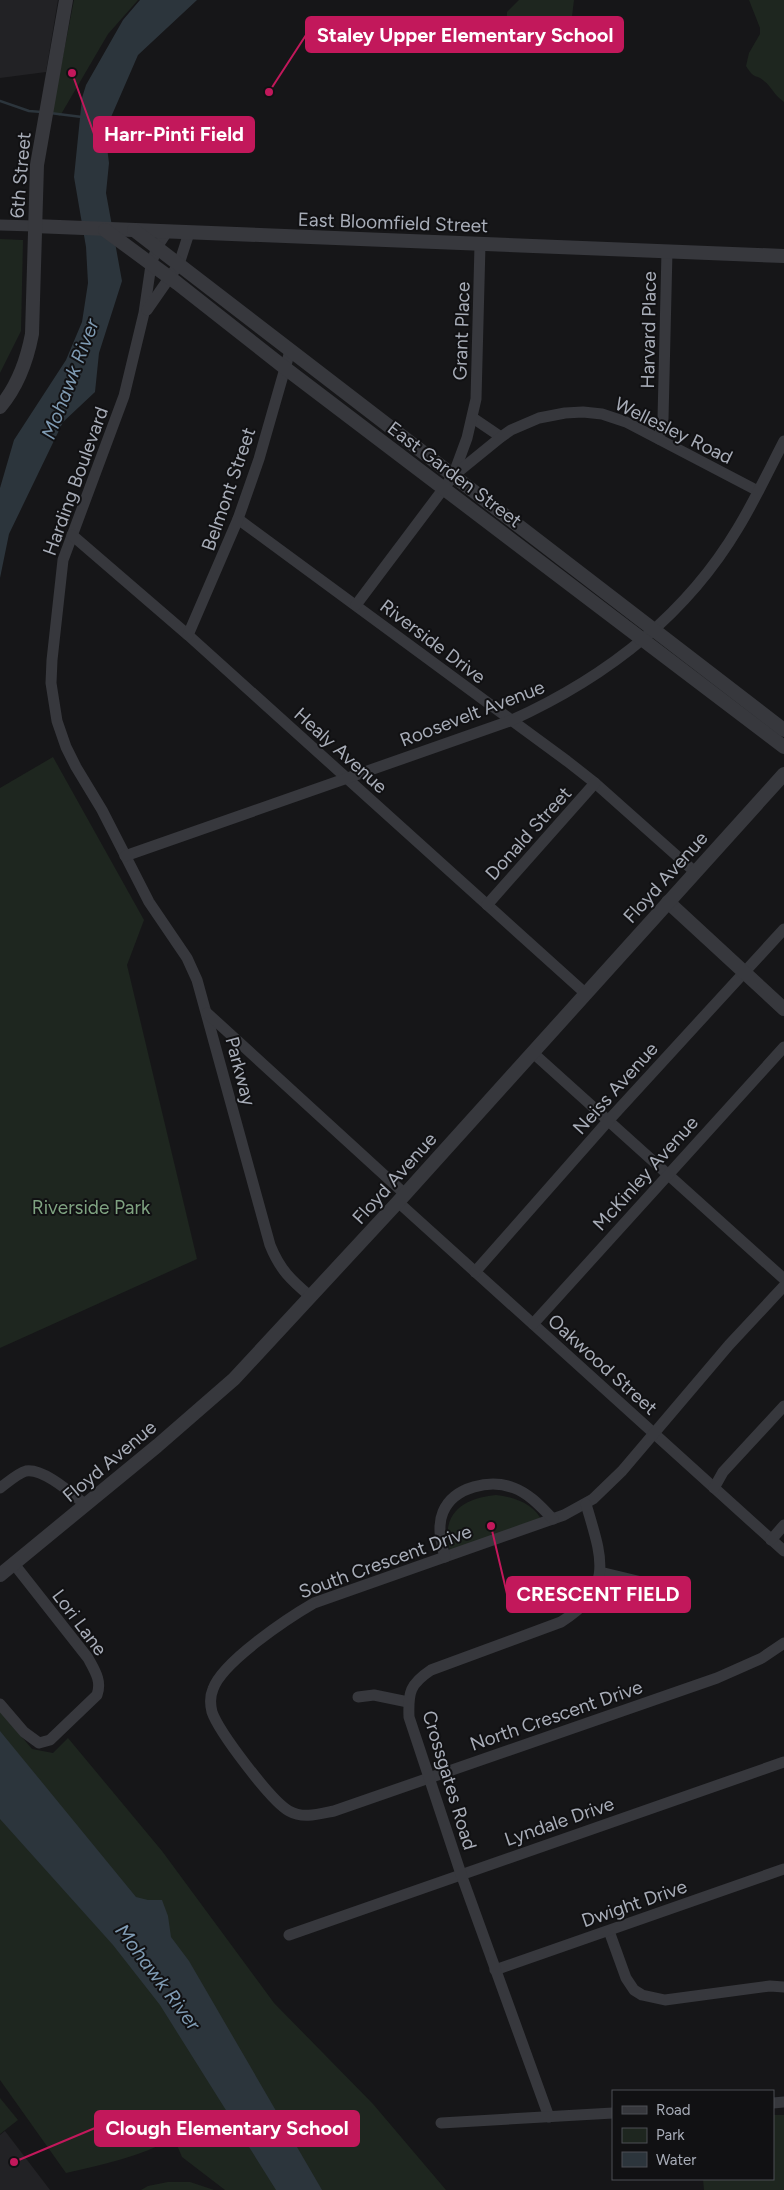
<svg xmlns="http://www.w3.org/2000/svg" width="784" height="2190" viewBox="0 0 784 2190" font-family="Figtree,sans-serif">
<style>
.built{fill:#222225}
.green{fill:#1e261f}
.water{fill:#2c353c}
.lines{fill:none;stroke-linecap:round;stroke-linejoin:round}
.stream{stroke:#2c353c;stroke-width:2.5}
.minor{stroke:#37383d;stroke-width:11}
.tertiary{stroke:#37383d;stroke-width:14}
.labels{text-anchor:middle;stroke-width:4;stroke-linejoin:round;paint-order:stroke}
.street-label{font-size:19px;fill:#a8adb8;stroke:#111113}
.park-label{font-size:19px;fill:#7fa381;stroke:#111113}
.water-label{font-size:20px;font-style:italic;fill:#7f9bb3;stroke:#111113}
.leader{fill:none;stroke:#c2185b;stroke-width:2}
.callout-dot{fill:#c2185b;stroke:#111113;stroke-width:2}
.callout{fill:#c2185b;stroke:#c2185b;stroke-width:2}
.callout-label{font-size:20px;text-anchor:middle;font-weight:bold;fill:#fff}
</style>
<rect width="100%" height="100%" fill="#161618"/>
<g class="built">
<polygon points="0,0 58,0 46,72 0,78"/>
<polygon points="5,2131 50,2190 0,2190 0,2135"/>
</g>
<g class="green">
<polygon points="74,0 138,0 108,34 60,116 52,112"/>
<polygon points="519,0 574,0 570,33 562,39 506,33 507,12"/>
<path d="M749,0H784V102C773,94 772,87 764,81C756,73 755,81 746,66L749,53L760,34V28Z"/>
<polygon points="0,239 23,240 21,331 0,373"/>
<polygon points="53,757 144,920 127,965 197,1259 0,1348 0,788"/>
<path d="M496,1495C515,1497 535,1504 543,1523L450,1556C449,1547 447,1536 448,1528C452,1504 476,1497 496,1495Z"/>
<path d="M0,1711L32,1749L53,1753L68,1738L162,1851L274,2003L373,2104L446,2190H225L182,2157L174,2138C140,2157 104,2164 66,2173L0,2080Z"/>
<polygon points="0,2098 18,2120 0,2134"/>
<polygon points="773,2115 784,2115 784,2190 704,2190 703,2179 773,2179"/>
<polygon points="168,2182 190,2182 214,2190 141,2190 148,2186"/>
</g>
<g class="water">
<polygon points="140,0 197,0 138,55 105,131 109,163 106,193 122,281 99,353 95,392 63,422 9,534 0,578 0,488 14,440 66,360 82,322 88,283 86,247 74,177 82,98 86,85 123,20"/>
<polygon points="0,1731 136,1897 148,1900 162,1900 168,1916 171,1937 189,1961 322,2190 276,2190 160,2005 113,1945 0,1819"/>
</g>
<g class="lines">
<g class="stream">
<polyline points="0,101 29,111 42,112"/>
<polyline points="50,113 82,117"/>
</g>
<g class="minor">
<polyline points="0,225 34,226"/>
<path d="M167,232L157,247L151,265L144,313L124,396L63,560L52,660L51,683L57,721L66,747L76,767L102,810L149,902L187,958L197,980L270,1245C280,1270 291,1280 311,1297"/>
<polyline points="147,310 179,264 189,233"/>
<polyline points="473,418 501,437"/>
<polyline points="659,439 663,419 667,251"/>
<polyline points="453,476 467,438 476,399 480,245"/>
<polyline points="238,519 567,761 595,783 695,872"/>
<polyline points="72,535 188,635 585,993"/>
<polyline points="356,605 453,476 501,437 511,430 539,418 565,413 583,412 602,414 626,422 758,491"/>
<polyline points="188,635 238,519 259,459 290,351"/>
<path d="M125,856L510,721C603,679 685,617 738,528C755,500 769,470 784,441"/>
<polyline points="487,905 595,783"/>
<polyline points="207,1013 405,1194"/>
<polyline points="532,1052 784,1279"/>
<polyline points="398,1202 784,1551"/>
<polyline points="475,1272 608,1121 784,929"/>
<path d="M784,1286L729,1345L622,1471L593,1499L564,1515L314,1603C288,1618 222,1662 213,1689C210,1696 210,1704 212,1712C219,1732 271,1801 289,1811C303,1819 319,1814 334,1811L717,1678L762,1658L784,1643"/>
<polyline points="533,1324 784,1047"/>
<path d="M0,1488C7,1483 18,1473 26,1471C44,1468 73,1495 86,1505"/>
<polyline points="714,1488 723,1472 784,1406"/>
<polyline points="771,1540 784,1525"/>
<path d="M445,1557C441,1543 437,1526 443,1512C454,1486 491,1479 514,1488C530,1494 542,1508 553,1519"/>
<polyline points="600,1572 675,1590"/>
<polyline points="358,1697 374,1695 408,1702"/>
<path d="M0,1704L24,1732L39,1743L50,1740L97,1695C102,1681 95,1671 88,1658L14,1564"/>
<polyline points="609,1931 626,1978 634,1990 642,1995 665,2000 770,1986 784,1987"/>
<polyline points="289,1935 784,1762"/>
<polyline points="495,1970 784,1869"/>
<polyline points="773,2103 784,2102"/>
<path d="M549,2117L461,1874L409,1717C408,1692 410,1684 431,1670L561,1622C616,1588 601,1556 586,1504"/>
<polyline points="441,2123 613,2113"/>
</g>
<g class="tertiary">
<polyline points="34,226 784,256"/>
<polyline points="105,230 177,283 285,368 784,747"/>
<polyline points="134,230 784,730"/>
<path d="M0,407C17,387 27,360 32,334L37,165L66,0"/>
<polyline points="668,902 784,1009"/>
<polyline points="0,1575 157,1446 234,1379 398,1202 784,774"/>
</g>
</g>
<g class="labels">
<g class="street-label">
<text transform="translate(20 175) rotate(-85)" y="7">6th Street</text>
<text transform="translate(393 222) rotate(2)" y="7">East Bloomfield Street</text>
<text transform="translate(648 330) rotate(-89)" y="7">Harvard Place</text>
<text transform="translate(461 331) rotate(-88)" y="7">Grant Place</text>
<text transform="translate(674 430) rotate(26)" y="7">Wellesley Road</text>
<text transform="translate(455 474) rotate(37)" y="7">East Garden Street</text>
<text transform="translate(75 481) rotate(-70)" y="7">Harding Boulevard</text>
<text transform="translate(228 489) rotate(-71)" y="7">Belmont Street</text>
<text transform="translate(433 641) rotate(37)" y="7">Riverside Drive</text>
<text transform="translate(472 713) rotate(-21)" y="7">Roosevelt Avenue</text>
<text transform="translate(341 750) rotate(42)" y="7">Healy Avenue</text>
<text transform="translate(528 833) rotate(-48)" y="7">Donald Street</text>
<text transform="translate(665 877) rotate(-48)" y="7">Floyd Avenue</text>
<text transform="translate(241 1071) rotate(75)" y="7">Parkway</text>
<text transform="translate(615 1088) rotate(-48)" y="7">Neiss Avenue</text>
<text transform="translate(645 1173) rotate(-48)" y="7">McKinley Avenue</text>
<text transform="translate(394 1178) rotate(-48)" y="7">Floyd Avenue</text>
<text transform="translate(603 1364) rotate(42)" y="7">Oakwood Street</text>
<text transform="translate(109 1461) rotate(-40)" y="7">Floyd Avenue</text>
<text transform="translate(385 1561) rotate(-20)" y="7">South Crescent Drive</text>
<text transform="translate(80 1622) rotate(53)" y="7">Lori Lane</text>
<text transform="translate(556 1715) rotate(-19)" y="7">North Crescent Drive</text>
<text transform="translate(450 1780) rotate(73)" y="7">Crossgates Road</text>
<text transform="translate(559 1821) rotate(-19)" y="7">Lyndale Drive</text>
<text transform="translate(634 1903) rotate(-19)" y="7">Dwight Drive</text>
</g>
<g class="park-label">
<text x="91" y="1214">Riverside Park</text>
</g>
<g class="water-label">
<text transform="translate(70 379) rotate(-69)" y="7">Mohawk River</text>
<text transform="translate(158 1977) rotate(53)" y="7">Mohawk River</text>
</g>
</g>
<path class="leader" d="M269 92L306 35M72 73L94 134M491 1526L507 1594M14 2162L95 2128"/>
<g class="callout-dot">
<circle cx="269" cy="92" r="5"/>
<circle cx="72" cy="73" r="5"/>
<circle cx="491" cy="1526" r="5"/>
<circle cx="14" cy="2162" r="5"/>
</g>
<g class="callout">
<rect x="306" y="17" width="317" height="35" rx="5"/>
<rect x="94" y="117" width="160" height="35" rx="5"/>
<rect x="507" y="1577" width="183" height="35" rx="5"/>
<rect x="95" y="2111" width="264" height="35" rx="5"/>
</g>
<g class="callout-label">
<text x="465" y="42">Staley Upper Elementary School</text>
<text x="174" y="141">Harr-Pinti Field</text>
<text x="598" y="1601">CRESCENT FIELD</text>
<text x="227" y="2135">Clough Elementary School</text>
</g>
<rect x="612" y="2090" width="162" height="90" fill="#111113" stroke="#4d4f55"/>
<rect x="622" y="2106" width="25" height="8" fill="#37383d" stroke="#4d4f55"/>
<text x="656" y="2115" font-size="15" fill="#a8adb8">Road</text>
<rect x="622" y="2128" width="25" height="15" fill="#1e261f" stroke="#4d4f55"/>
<text x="656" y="2140" font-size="15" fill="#a8adb8">Park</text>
<rect x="622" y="2152" width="25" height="15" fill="#2c353c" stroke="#4d4f55"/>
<text x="656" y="2165" font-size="15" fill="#a8adb8">Water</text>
</svg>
